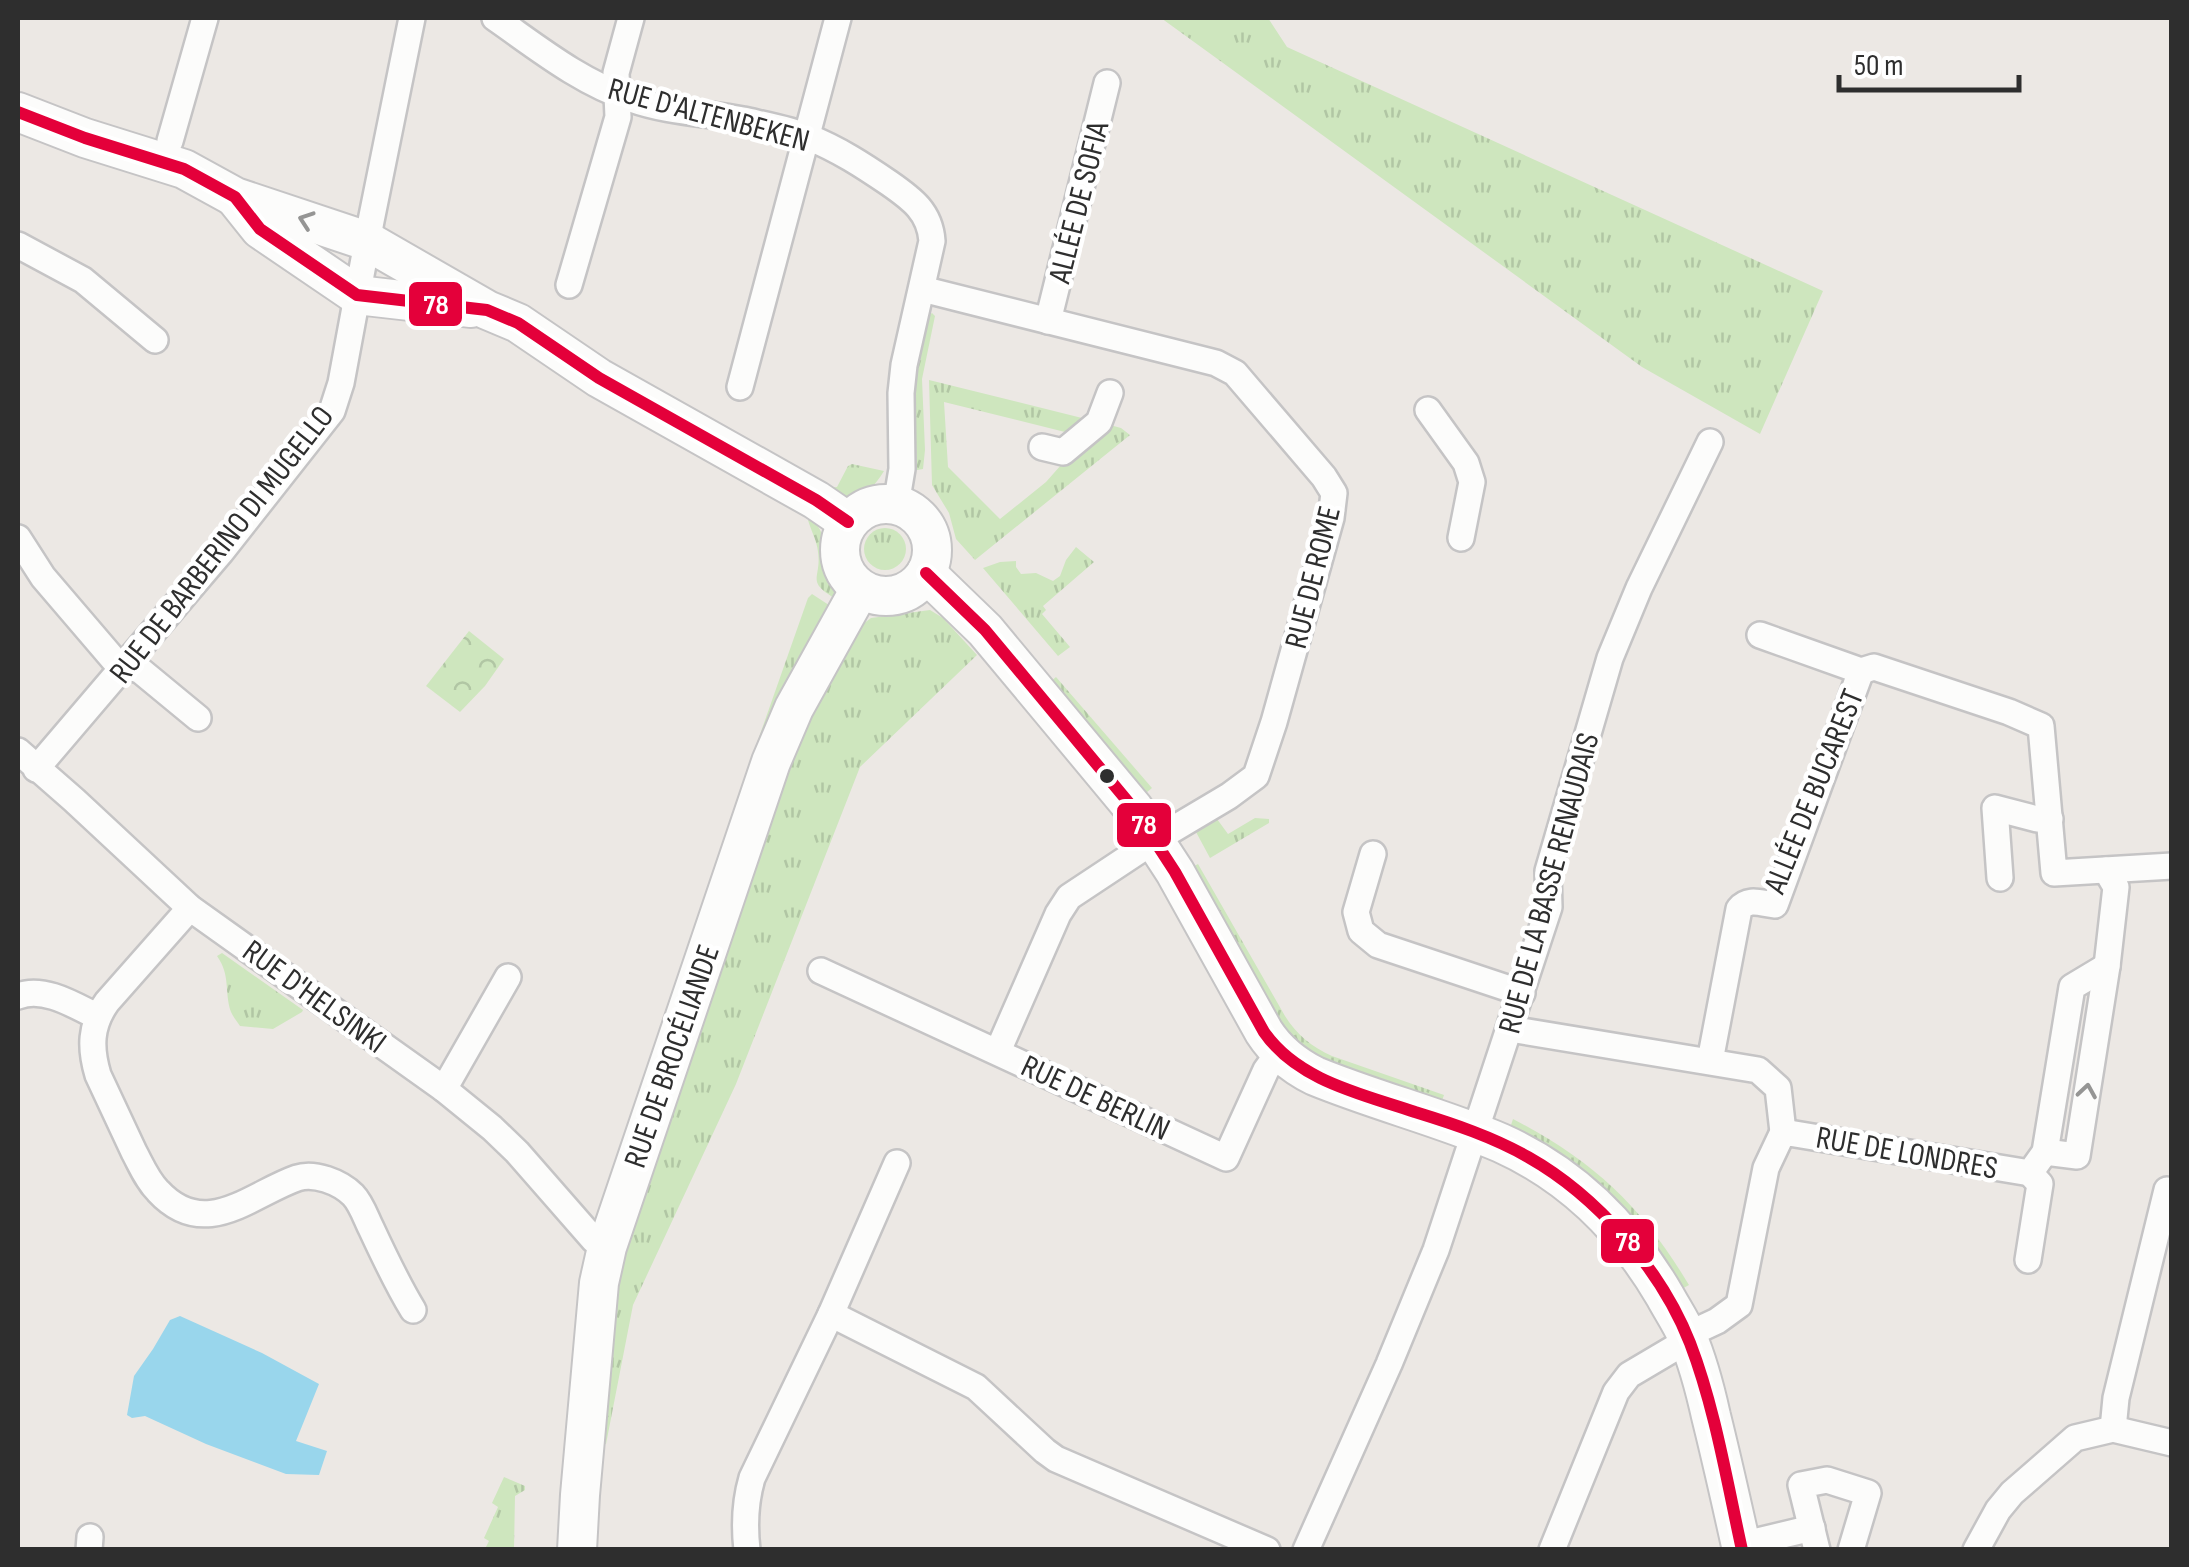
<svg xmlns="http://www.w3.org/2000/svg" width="2189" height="1567" viewBox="0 0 2189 1567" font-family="'Sofia Sans Condensed',sans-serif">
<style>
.grass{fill:url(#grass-tufts)}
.park{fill:url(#park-crowns)}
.water{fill:#99d6ec}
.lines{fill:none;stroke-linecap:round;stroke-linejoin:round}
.street-casing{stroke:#c5c4c5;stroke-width:30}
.secondary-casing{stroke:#c5c4c5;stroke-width:42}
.street{stroke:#fcfcfb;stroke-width:25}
.secondary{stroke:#fcfcfb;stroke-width:38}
.bus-1-casing{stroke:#fff;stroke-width:20}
.bus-1{stroke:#e4003a;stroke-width:12}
.oneway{stroke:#959594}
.bus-dot{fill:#2e2e2e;stroke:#fff;stroke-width:4}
.labels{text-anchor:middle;stroke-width:9;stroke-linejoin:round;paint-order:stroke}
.street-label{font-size:32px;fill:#2e2e2e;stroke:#fff}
.line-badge{stroke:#fff;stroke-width:4}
.badge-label{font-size:28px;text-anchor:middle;font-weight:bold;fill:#fff}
</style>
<defs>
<pattern id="grass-tufts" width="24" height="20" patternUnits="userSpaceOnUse" patternTransform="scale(2.5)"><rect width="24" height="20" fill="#cee6be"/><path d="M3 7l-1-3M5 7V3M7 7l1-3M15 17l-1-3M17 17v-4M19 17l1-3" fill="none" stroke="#b1c6a4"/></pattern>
<pattern id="park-crowns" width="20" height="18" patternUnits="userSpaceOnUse" patternTransform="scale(2.5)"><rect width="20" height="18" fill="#cee6be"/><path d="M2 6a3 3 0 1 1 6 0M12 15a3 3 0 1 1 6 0" fill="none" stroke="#b1c6a4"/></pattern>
</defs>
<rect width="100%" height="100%" fill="#ece8e4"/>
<g class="grass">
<polygon points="1161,18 1268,18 1287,47 1823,291 1760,434 1642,367"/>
<polygon points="932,313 935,316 922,379 925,450 923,469 917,470 914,389 915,363 927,317"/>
<polygon points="929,380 1086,419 1073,434 944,402 948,467 1000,519 1046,482 1099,422 1121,428 1130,435 975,560 956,539 949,513 932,485"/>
<path d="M852,464L884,471C869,495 854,507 828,488L837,487L848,466Z"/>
<path d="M810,517C824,530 824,542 829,560C832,574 837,585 838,600C804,581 822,579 818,552C817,541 811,531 808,520Z"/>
<circle cx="885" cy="549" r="21"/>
<polygon points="1076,547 1094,562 1043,606 1046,610 1042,614 1070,647 1058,656 983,568 1000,562 1016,561 1016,567 1021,574 1036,573 1053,581 1060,576 1066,560"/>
<polygon points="812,594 835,609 764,743 757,743 808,598"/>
<polygon points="930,610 943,618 977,655 860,767 736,1084 633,1305 606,1444 598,1444 620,1249 787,768 810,715 863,624 871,618"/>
<polygon points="1056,677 1152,788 1140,798 1049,683"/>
<polygon points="1255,818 1269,819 1269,823 1210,858 1196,832 1217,819 1228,834"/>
<path d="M1198,864L1285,1016C1296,1034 1312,1047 1332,1056L1444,1095L1439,1109L1298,1053L1185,871Z"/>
<path d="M222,953L303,1010L302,1012L273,1029L240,1026C237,1021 233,1017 231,1012C224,991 231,976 217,956Z"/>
<path d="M1513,1119C1594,1161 1642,1207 1689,1285L1676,1292L1508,1134Z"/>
<polygon points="504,1477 525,1486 525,1490 515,1496 514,1549 485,1549 489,1541 484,1538 498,1507 492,1503"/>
</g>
<polygon class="park" points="469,631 504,659 485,686 460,712 426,686"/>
<polygon class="water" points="180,1316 262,1353 319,1384 296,1441 327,1451 319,1475 286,1474 206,1444 145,1416 132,1418 127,1415 134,1376 153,1349 170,1320"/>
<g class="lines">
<defs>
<g id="street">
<path d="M495,18C538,48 580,82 631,99C667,112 707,113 743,120C765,125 790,129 810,138C838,149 864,166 889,183C912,199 930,212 932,241L904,365L901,393L902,469L896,505"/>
<polyline points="170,141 205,18"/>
<polyline points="18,245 83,280 155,340"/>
<polyline points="569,285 618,117 616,73 631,18"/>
<polyline points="922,289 1216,363 1235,373 1324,477 1334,493 1331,518 1274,722 1256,776 1229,796 1155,840 1069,897 1058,914 998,1051"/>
<polyline points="1048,321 1107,83"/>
<polyline points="740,387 838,18"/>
<polyline points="1428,410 1466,463 1472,482 1461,538"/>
<polyline points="1042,447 1063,452 1099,422 1110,393"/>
<polyline points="18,538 43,577 114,660 141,671 198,718"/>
<polyline points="1760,635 1861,671 1874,667 2009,712 2041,726 2054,873 2172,866"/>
<polyline points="18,751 74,800 190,908 444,1089 492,1128 517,1152 594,1240 607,1247"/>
<polyline points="36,769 221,552 332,411 341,383 371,221 412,18"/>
<polyline points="1373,854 1356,912 1361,931 1378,945 1522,993"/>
<polyline points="2000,878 1995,808 2037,819 2050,819"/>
<path d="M190,908L107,1002C90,1026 90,1048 98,1075C110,1101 122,1126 134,1152C141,1165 147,1180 158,1191C205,1242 251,1194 297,1178C314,1172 340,1182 353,1195C361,1203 366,1218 371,1228C384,1256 397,1284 413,1310"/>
<polyline points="821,971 1226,1158 1266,1070 1279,1052"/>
<path d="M18,996C44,986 74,1005 98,1017"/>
<polyline points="1510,1029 1758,1070 1778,1088 1783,1132"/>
<path d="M1710,1061L1739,909C1749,897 1762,904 1775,905L1861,671"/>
<polyline points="444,1089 508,977"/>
<polyline points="2045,1152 2077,1156 2107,966 2116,887 2106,870"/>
<polyline points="2028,1260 2040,1184 2030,1173"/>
<polyline points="831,1314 976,1387 1045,1451 1056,1459 1267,1550"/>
<polyline points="2113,1429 2116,1398 2167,1190"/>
<polyline points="1741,1545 1812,1528"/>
<polyline points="89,1550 90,1537"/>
<path d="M747,1550C744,1524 745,1502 752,1478L831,1314L897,1163"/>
<polyline points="1306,1550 1389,1364 1436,1250 1549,907 1548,871 1610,658 1639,588 1710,442"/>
<polyline points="1552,1550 1616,1392 1629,1375 1678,1346 1687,1335 1717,1321 1739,1305 1766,1168 1783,1132 2030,1173 2045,1152 2072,987 2107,966"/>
<polyline points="1817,1550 1801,1485 1827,1480 1868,1493 1851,1550"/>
<polyline points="1976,1550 1998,1510 2012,1493 2075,1438 2113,1429 2172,1443"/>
</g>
<g id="secondary">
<polyline points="18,112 85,138 184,169 235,197 367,241 487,310 518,323 599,378 816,500 848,522"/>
<polyline points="236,199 260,229 357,295 471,308"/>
<circle cx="886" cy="550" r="46"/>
<path d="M926,573L985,630L1134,809L1175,872L1264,1032C1277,1052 1293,1065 1315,1076C1376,1101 1440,1117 1501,1143C1572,1175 1626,1229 1665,1296C1672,1309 1681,1322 1687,1336C1698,1362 1705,1389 1711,1416C1722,1460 1732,1505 1742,1550"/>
<polyline points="577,1550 580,1495 599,1283 607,1247 771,762 794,708 860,589"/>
</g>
</defs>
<use href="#street" class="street-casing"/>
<use href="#secondary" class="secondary-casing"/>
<use href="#street" class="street"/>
<use href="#secondary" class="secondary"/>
<defs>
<g id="bus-1">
<polyline points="18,112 85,138 184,169 235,197 260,229 357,295 487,310 518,323 599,378 816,500 848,522"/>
<path d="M926,573L985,630L1134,809L1175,872L1264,1032C1298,1081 1362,1094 1415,1112C1454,1124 1493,1137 1528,1157C1597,1196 1661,1269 1690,1343C1715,1408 1727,1482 1742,1550"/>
</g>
</defs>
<use href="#bus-1" class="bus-1-casing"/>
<use href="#bus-1" class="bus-1"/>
</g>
<defs><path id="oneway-chevron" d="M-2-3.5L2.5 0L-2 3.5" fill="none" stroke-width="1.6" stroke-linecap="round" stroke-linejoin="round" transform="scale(2.5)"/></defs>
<g class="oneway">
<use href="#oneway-chevron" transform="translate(306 220) rotate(-161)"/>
<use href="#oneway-chevron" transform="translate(2087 1091) rotate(-81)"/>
</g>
<circle class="bus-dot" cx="1107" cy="776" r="9"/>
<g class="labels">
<g class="street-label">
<text transform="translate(709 114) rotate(15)" y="11">RUE D'ALTENBEKEN</text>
<text transform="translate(1078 202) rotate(-76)" y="11">ALLÉE DE SOFIA</text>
<text transform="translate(221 544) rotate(-52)" y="11">RUE DE BARBERINO DI MUGELLO</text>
<text transform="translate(1312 577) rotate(-76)" y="11">RUE DE ROME</text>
<text transform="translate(1813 791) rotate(-68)" y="11">ALLÉE DE BUCAREST</text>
<text transform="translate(1548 883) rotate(-75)" y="11">RUE DE LA BASSE RENAUDAIS</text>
<text transform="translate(315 996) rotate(36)" y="11">RUE D'HELSINKI</text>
<text transform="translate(671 1056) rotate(-71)" y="11">RUE DE BROCÉLIANDE</text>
<text transform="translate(1096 1097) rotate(25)" y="11">RUE DE BERLIN</text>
<text transform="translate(1907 1152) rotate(10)" y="11">RUE DE LONDRES</text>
</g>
</g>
<g class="line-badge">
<rect x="407" y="280" width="57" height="48" rx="10" fill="#e4003a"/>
<rect x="1115" y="801" width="58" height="48" rx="10" fill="#e4003a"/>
<rect x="1599" y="1217" width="57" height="48" rx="10" fill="#e4003a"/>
</g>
<g class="badge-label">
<text x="436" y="314">78</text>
<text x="1144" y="834">78</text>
<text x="1628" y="1251">78</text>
</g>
<rect width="2189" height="1567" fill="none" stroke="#2e2e2e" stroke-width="40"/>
<path d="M1839 75v15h180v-15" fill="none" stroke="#2e2e2e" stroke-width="5"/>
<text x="1854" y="75" font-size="30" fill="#2e2e2e" stroke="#ffffff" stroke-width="8" paint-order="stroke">50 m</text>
</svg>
